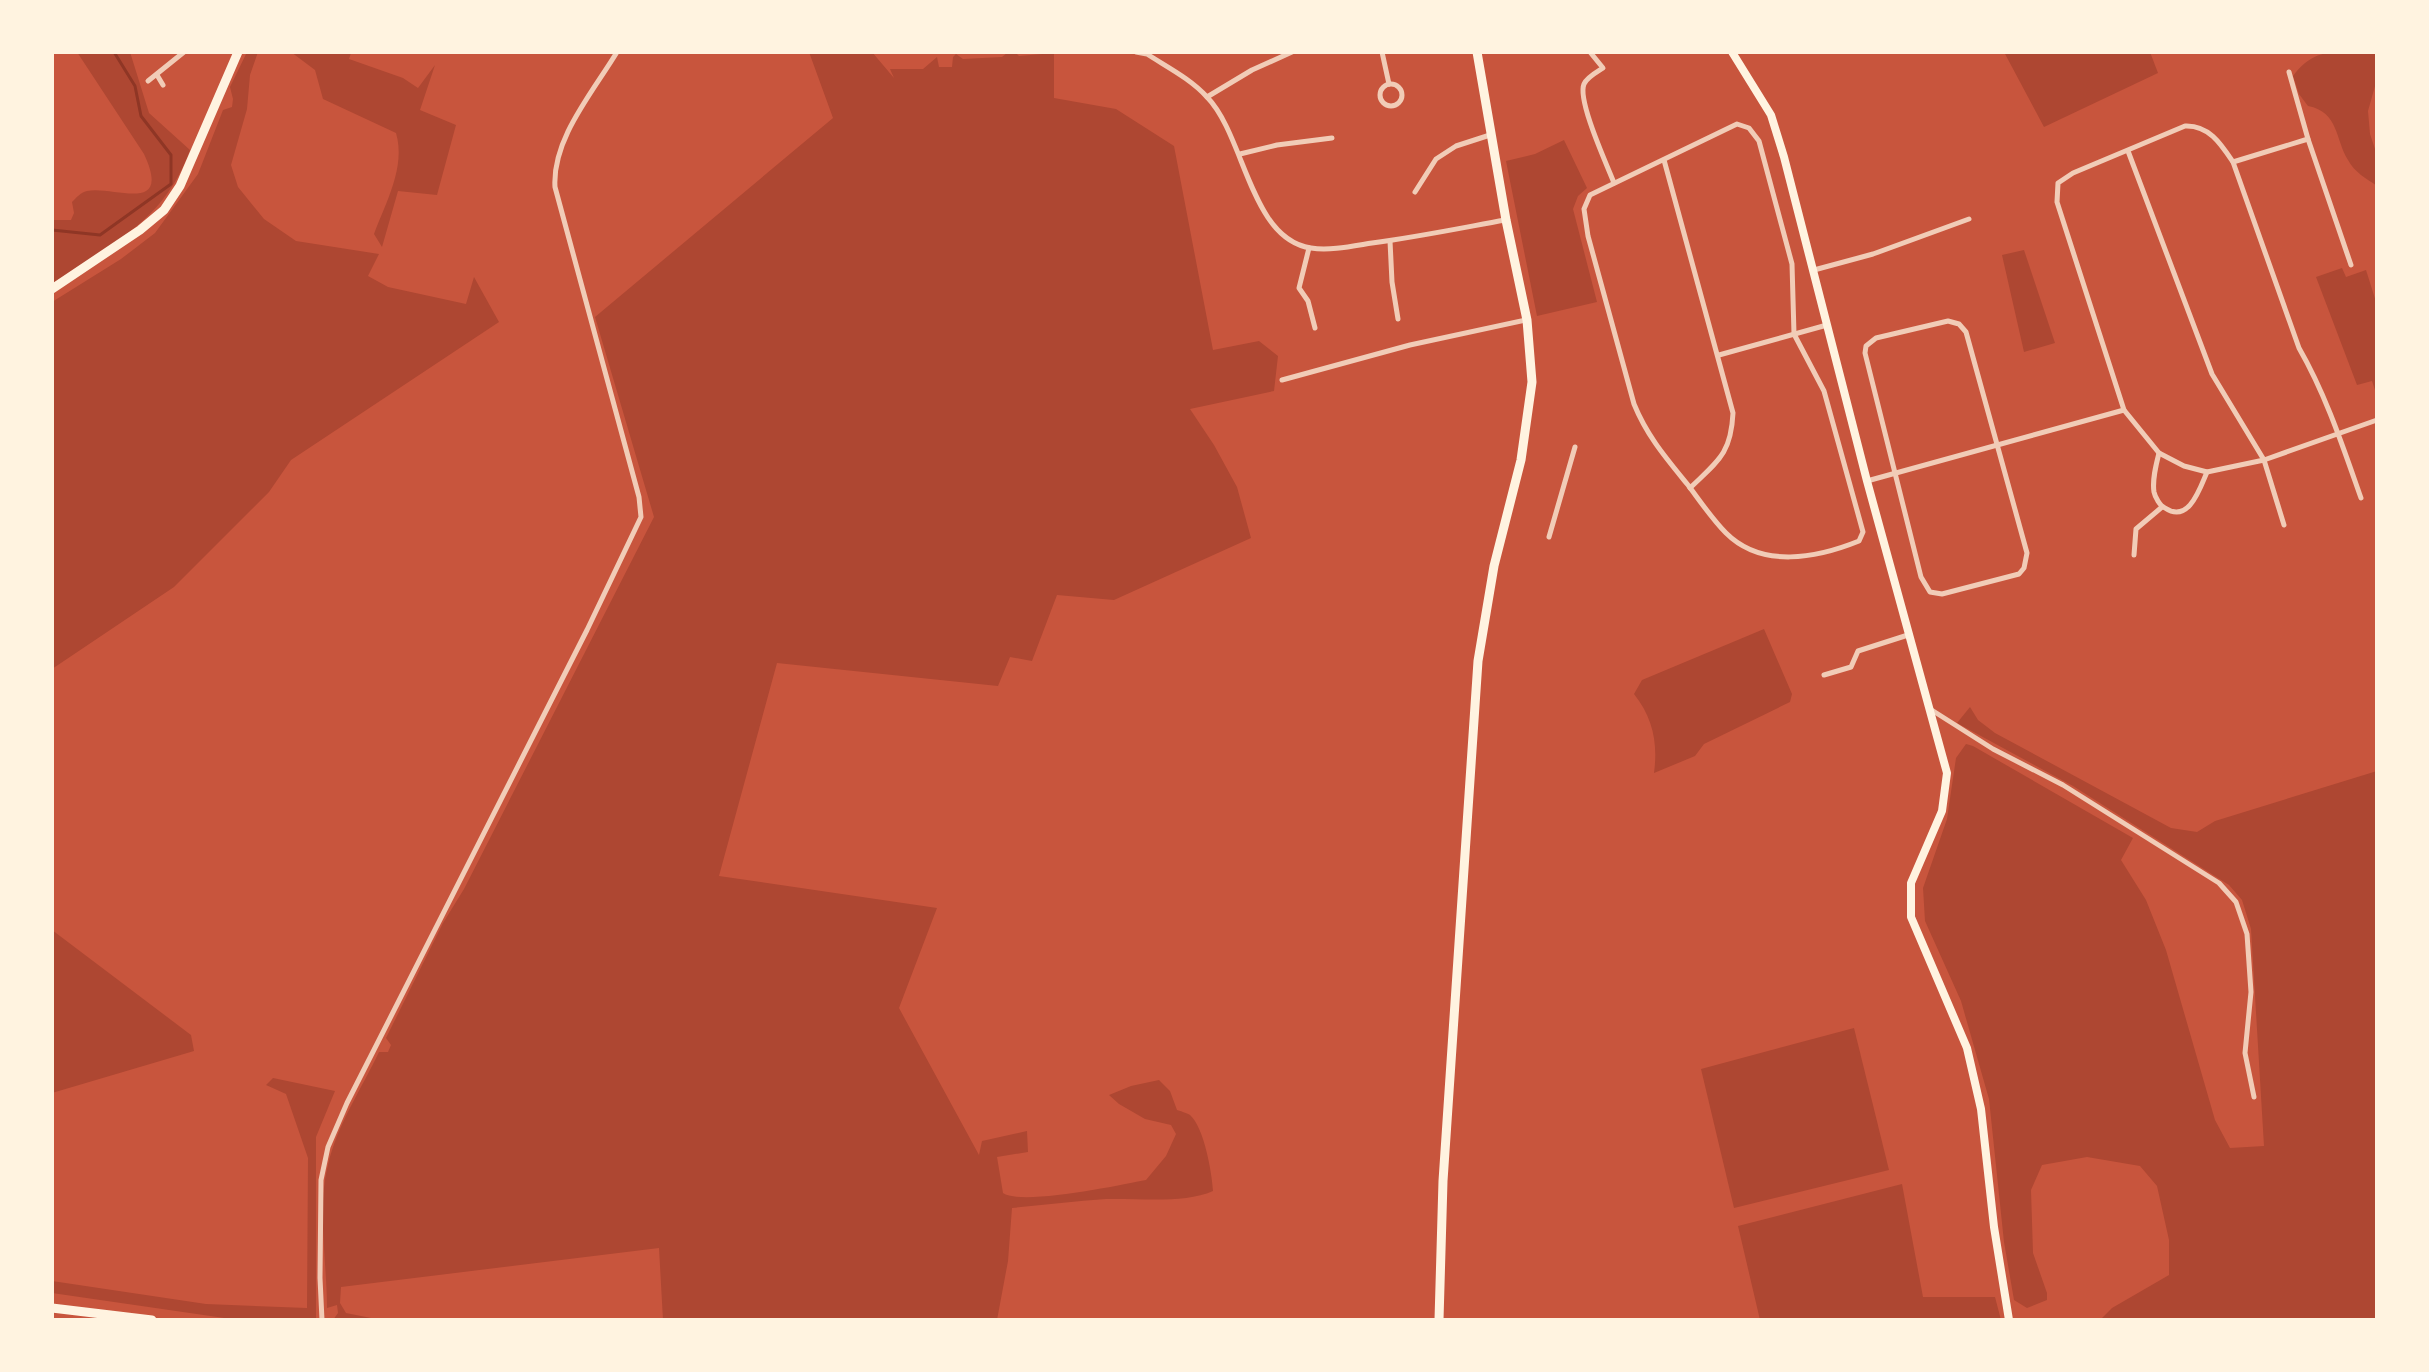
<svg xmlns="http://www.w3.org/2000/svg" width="2429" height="1372" viewBox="0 0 2429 1372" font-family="'Varela Round',sans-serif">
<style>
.green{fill:#ae4732}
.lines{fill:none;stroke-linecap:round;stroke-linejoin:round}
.stream{stroke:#8f3625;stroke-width:3}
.minor{stroke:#f1ccb7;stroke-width:5}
.secondary{stroke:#fff3e0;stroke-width:8}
.primary{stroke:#fff3e0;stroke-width:9}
</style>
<rect width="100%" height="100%" fill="#c8553d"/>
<g class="green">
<path d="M77,52H130L149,113L190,150C164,222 111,244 52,284V220H71L74,213L72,202C77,197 80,193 87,191C112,185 173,216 144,154Z"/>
<polygon points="247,52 258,52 250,75 247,109 231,165 238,187 264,219 296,241 379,254 368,276 388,287 466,304 474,277 499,322 291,460 269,492 174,587 52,669 52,302 121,259 155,233 198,174 223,110 232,107 233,99 230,87"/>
<path d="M291,52H347L351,53L349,59L403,78L418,88L435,65L420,110L456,125L437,195L398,191L382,247L374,234C386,202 406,167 396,133L323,99L315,70Z"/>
<path d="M809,52H872L894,78L890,69H923L937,57L939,67H952L953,57L956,54L963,59L1002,57L1007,53H1016L1019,56L1054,53V98L1116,109L1174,146L1213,350L1259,341L1278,356L1274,391L1190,409L1214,445L1237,487L1251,538L1114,600L1057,595L1032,661L1010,657L998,686L777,663L719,876L937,908L899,1008L979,1155L982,1141L1027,1131L1028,1152L997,1157L1003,1193C1021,1206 1120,1185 1146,1180L1166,1156L1176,1134L1171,1125L1145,1119L1119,1104L1109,1095L1131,1086L1159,1080L1170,1091L1177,1110C1178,1110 1189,1114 1190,1115C1204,1127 1212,1173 1213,1191C1184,1204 1139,1198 1106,1199C1075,1201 1043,1205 1012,1208L1008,1261L997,1320H663L659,1248L341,1287L340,1303L346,1313L381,1320H333L338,1313L337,1305L327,1308C327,1264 317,1207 328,1165C337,1125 362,1088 379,1052H388L391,1045L386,1038L443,923L464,889L654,517L595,317L833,118Z"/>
<polygon points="2004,52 2150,52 2158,73 2044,127"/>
<path d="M2377,52V79L2368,111L2370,134L2377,155V186C2366,178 2355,173 2348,160C2335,139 2339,112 2308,106L2299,94L2293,76C2316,45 2341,52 2377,52Z"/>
<polygon points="1564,140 1587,188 1578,196 1573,209 1597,302 1537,316 1506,161 1535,154"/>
<polygon points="2024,250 2055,343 2024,352 2002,255"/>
<polygon points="2342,268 2346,277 2366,270 2377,305 2377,396 2372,381 2357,385 2316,277"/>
<path d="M1764,629L1792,694L1790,702L1704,744L1695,756L1654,773C1658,743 1653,718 1634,694L1642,680Z"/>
<polygon points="1970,707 1978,720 1995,733 2171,828 2197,832 2215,821 2377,771 2377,1319 2100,1320 2112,1308 2169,1275 2169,1240 2157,1186 2140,1166 2087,1157 2042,1165 2031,1190 2033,1253 2047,1293 2047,1300 2027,1308 2014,1300 2004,1242 1989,1099 1961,1001 1925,921 1923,888 1947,819 1956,758 1966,744 1973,746 2133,838 2121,860 2146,900 2166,950 2215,1120 2230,1148 2264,1146 2251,929 2242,900 2229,885 2073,786 1957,723"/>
<polygon points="52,930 191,1035 194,1051 52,1093"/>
<polygon points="1854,1028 1889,1170 1734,1208 1701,1069"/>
<polygon points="273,1078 335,1091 316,1137 316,1320 238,1320 52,1293 52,1281 206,1304 307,1308 308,1158 286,1094 266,1085"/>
<polygon points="1902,1184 1923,1297 1995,1297 2001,1320 1760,1320 1738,1226"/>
</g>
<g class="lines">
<polyline class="stream" points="52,230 100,235 171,184 171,155 141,116 135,86 114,52"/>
<g class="minor">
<path d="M1136,52L1147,54C1167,67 1191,79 1207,97C1245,136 1250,239 1311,248C1330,251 1353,246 1372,243C1417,237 1461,228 1505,220"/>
<polyline points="1382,52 1389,84"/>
<path d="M1590,52L1603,68C1597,72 1587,77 1584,84C1577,100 1607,165 1614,183"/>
<polyline points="2289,72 2308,139 2351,265"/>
<polyline points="157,75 163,85"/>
<polyline points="148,81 184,52"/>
<circle cx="1391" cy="95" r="11"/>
<polyline points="1207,97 1252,70 1292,52"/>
<path d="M1737,124L1749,128L1759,141L1792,264L1794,334L1824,391L1863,532L1859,541C1817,558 1762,569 1726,533C1712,519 1700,501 1688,485C1666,458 1647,436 1634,404L1588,236L1584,209L1590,195Z"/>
<polyline points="2128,151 2212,374 2264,460 2284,525"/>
<polyline points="1240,154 1277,145 1332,138"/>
<path d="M1664,160L1733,413C1731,454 1718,461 1690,488"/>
<polyline points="2233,162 2308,139"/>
<polyline points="1415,192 1436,159 1456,146 1490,135"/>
<polyline points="1390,241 1392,282 1398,319"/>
<polyline points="1309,248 1299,288 1308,301 1315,328"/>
<polyline points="1814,270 1873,254 1969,219"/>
<polygon points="1948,321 1959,324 1966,332 2027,553 2024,568 2019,574 1942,594 1930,592 1921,577 1865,353 1866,346 1876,338"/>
<polyline points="1719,355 1827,325"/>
<polyline points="1282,380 1410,345 1526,320"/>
<path d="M2159,453C2156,465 2152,480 2154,492C2155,497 2160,506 2165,508C2189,524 2200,488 2207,472"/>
<polyline points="1867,481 2124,410"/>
<path d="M2361,498C2343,447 2326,395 2299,348L2233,162C2221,144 2209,125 2185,126L2073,173L2058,183L2057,202L2124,410L2159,453L2184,466L2207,472L2264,460L2377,420"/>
<polyline points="1549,537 1575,447"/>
<polyline points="2134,555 2136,529 2162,507"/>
<polyline points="1824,675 1851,667 1858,651 1908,635"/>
<polyline points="1930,709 1993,749 2063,785 2219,883 2236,902 2247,934 2251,992 2245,1053 2254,1097"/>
<path d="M322,1320L320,1278L321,1180L328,1147L347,1103L587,630L641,517L639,497L555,187C552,139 593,92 617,52"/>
</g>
<polyline class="secondary" points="1732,52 1771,115 1784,157 1867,481 1947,773 1942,811 1911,883 1911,917 1967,1048 1981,1109 1994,1227 2009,1320"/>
<g class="primary">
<polyline points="52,289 140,230 164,210 180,186 238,52"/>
<polyline points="52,1308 152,1320"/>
<polyline points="1439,1320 1443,1181 1478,661 1494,566 1521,460 1532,382 1527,320 1506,220 1477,52"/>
</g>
</g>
<rect width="2429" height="1372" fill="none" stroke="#fff3e0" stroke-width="108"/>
</svg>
